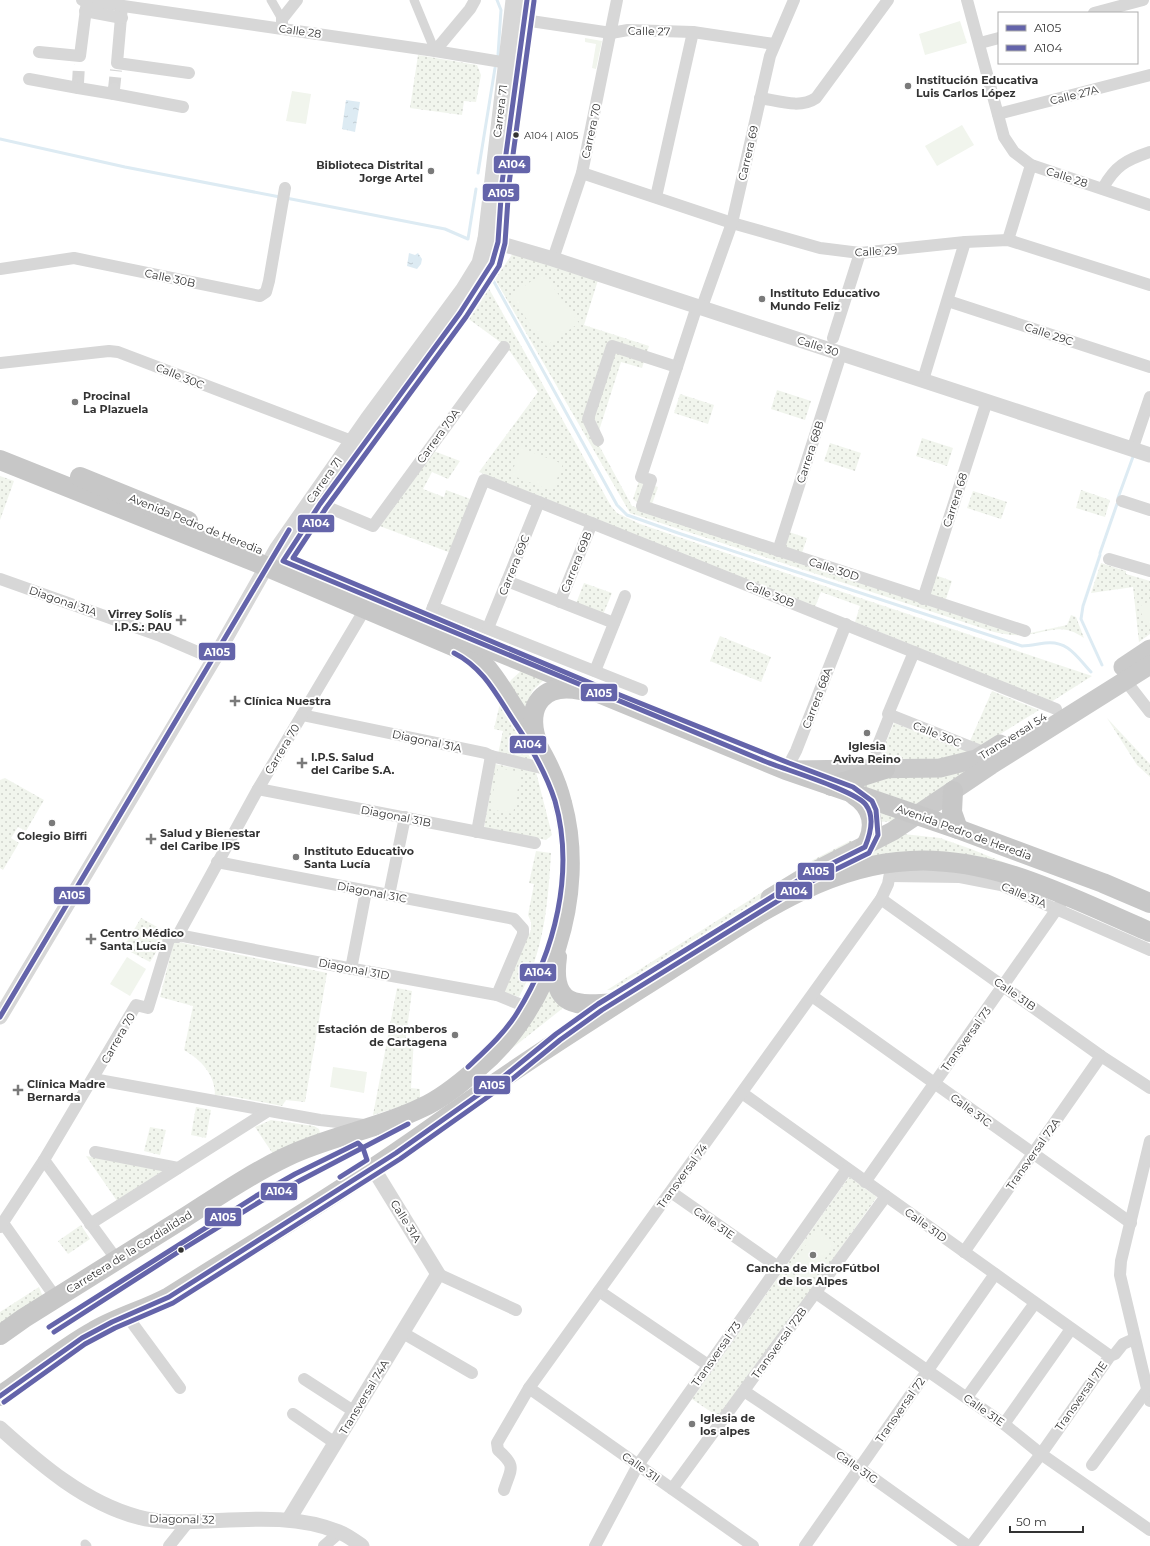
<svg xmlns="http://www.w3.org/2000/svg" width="1150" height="1546" viewBox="0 0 1150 1546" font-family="Montserrat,sans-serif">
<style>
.grass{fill:url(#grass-dots)}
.garden{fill:#f1f5ed}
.water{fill:url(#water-ripples)}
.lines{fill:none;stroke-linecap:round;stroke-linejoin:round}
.stream{stroke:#ddebf3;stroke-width:3}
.minor-tunnel{stroke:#d6d6d6;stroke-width:12;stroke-dasharray:12 6;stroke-linecap:butt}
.pedestrian{stroke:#d7d7d7;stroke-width:9}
.minor{stroke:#d7d7d7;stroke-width:12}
.tertiary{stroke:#d7d7d7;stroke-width:15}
.primary{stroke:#cacaca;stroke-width:19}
.trunk{stroke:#c7c7c7;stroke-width:20}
.bus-1-casing{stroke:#fff;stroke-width:8}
.bus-2-casing{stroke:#fff;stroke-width:8}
.bus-1{stroke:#6464aa;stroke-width:5}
.bus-2{stroke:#6464aa;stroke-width:5}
.poi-dot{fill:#7a7a7a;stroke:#fff;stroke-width:1.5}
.bus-dot{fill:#333;stroke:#fff;stroke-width:1.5}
.labels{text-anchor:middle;stroke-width:4;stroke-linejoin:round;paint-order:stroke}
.bus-label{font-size:10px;fill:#333;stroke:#fff;text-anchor:start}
.street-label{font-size:11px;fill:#333;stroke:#fff}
.poi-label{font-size:11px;font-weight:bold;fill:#333;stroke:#fff;text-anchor:start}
.line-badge{stroke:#fff;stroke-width:1.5}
.badge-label{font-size:11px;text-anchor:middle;font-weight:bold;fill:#fff}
</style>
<defs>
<pattern id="grass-dots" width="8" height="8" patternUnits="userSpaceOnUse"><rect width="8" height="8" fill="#f1f5ed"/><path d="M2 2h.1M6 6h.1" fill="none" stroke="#cfd2cc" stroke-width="1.8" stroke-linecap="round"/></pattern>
<pattern id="water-ripples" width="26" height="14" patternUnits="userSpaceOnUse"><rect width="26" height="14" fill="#ddebf3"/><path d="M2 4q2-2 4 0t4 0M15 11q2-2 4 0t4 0" fill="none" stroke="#becad1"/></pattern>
</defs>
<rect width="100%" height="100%" fill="#fff"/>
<g class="grass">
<polygon points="418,55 477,65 481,75 476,102 464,101 462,115 410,108"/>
<path d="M513,253L598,280L584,325L649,346L642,368L621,362L596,440L632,506L1026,634L1067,625L1071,615L1076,617L1084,638C1062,622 1049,632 1025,635C1015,636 1004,634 994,632L630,513L495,279Z"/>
<polygon points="488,287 611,506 617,513 640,524 1092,676 1051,702 855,622 860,606 821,592 815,607 633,535 479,472 538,392 507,347 466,317"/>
<polygon points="777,390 811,401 805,420 771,409"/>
<polygon points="680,394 714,405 708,424 674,413"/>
<polygon points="922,438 953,448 947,466 916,456"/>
<polygon points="830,443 861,453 855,471 824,461"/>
<polygon points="431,450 460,461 448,479 432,472 423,489 444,497 446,490 473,500 451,553 377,525"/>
<polygon points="0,476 14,481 0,520"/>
<polygon points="639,481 658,487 651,507 638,503 633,499"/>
<polygon points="1081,490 1110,500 1105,517 1076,508"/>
<polygon points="973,491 1007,502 1001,519 967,508"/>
<polygon points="789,532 807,538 801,556 783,550"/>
<polygon points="1101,563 1126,571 1126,574 1150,581 1150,634 1139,642 1133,587 1091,593"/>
<polygon points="935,575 952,581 945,602 928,597"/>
<polygon points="584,583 612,593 602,617 575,606"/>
<polygon points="720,636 771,657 761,682 710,661"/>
<polygon points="522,670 545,679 533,690 524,709 508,686 511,680"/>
<polygon points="992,691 1039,710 981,746 970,741"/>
<polygon points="500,703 532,761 498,754 503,731 494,729"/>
<polygon points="1107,718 1150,764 1150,777 1137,765"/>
<polygon points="894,723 971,752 945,759 879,759"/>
<polygon points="984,761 917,809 852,782"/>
<polygon points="495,764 536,772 552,835 546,840 484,828"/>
<polygon points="5,778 44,800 26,831 18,827 11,838 19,843 3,870 0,868 0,780"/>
<polygon points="873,803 906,813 899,821 876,822"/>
<polygon points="903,834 940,838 971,849 1150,921 1150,928 944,855 794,887"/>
<polygon points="850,841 855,841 612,990 607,990 813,860"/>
<path d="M536,851L551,853C548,904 544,952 519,997L503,992L531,930V922L528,915L534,884L529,883Z"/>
<polygon points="141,918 168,933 150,962 123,948"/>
<path d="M174,941L327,973L305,1102L286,1100L282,1106L230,1096L215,1095C215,1074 201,1060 184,1050L193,1006L160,997Z"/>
<polygon points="547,986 557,1002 563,1008 505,1054"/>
<polygon points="397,988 412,991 406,1037 414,1038 411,1088 420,1089 420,1098 405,1105 373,1115"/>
<polygon points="196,1107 211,1110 206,1138 191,1135"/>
<polygon points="271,1120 314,1126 319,1129 320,1133 275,1157 255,1127"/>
<polygon points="150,1127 166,1130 160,1155 144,1151"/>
<polygon points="86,1156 164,1170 117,1201"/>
<polygon points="849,1177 877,1197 720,1418 692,1399"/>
<polygon points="81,1225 90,1239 68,1254 58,1241"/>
<polygon points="39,1287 43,1297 0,1329 0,1312"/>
</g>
<g class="garden">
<polygon points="960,21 967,43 925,55 919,34"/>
<polygon points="585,38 602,41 596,69 592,68 596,44 585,42"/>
<polygon points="292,91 311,94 306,124 286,121"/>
<polygon points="962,125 974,145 937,166 925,146"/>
<polygon points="543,273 579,323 546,346 510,296"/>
<polygon points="521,448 563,464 552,491 511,475"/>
<polygon points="1150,601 1150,628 1149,628 1138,607"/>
<polygon points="498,768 521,772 513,814 490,809"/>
<polygon points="127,957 146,969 130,996 110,984"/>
<polygon points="333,1067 367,1072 364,1093 330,1087"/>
<polygon points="816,1230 835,1243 810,1281 790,1268"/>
</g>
<g class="water">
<polygon points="346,100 360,102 355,132 342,129"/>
<polygon points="409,253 415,255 418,253 422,259 421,264 417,269 407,266"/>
</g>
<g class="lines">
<g class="stream">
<polyline points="497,0 501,10 498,55"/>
<polyline points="0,139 125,167 280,197"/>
<polyline points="478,173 495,68"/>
<polyline points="286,198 445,229 468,239 476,189"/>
<path d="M493,280L617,505L627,515L678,533L1022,646C1030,646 1037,644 1045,643C1068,640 1077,657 1091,672"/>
<polyline points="1118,498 1134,454"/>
<polyline points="1100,553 1117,504"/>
<polyline points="1100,555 1083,606 1081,619 1102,665"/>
</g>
<g class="minor-tunnel">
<polyline points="78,83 79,65"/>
<polyline points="114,89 116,70"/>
</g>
<g class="pedestrian">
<polyline points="271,0 282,19"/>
<polyline points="414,0 435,51"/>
<polyline points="85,1544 87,1546"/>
</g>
<g class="minor">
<polyline points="82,0 435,51 514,64"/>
<polyline points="967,0 1004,137 1014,152 1031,165 1150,205"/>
<polyline points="122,6 117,63 189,73"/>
<polyline points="85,11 122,18"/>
<polyline points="1094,13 1143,0"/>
<polyline points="524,20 611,33 628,30 693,32 774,44"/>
<polyline points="282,28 282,19 297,0"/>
<polyline points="980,43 999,38"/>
<polyline points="435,51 470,9 475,0"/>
<polyline points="39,52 80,56 87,1"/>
<polyline points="29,79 78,88 78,83"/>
<polyline points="78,88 114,94"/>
<polyline points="114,89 114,94 183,107"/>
<path d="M760,98C779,101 800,109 816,98L888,0"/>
<polyline points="998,114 1150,75"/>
<polyline points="582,173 732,223 820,248 860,253 965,242 1008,240 1150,285"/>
<path d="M1103,188C1115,166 1126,160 1150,152"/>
<polyline points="656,197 693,32"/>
<polyline points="1008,240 1031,165"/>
<polyline points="553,259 582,173 617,0"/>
<polyline points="0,269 74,258 260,296 266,292 269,281 285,188"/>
<polyline points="948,301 1150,367"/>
<polyline points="697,306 641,477 651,480 642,506 1025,631"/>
<polyline points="702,307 732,223 770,56 794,0"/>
<polyline points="833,338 860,253"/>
<polyline points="0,363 109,351 118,352 352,441"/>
<polyline points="923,380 965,242"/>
<polyline points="598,440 588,419 612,346 677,367"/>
<polyline points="1132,450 1150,397"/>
<polyline points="1122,501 1150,510"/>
<polyline points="320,504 373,526 504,347"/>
<polyline points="778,551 841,354"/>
<polyline points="1109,559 1150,571"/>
<polyline points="0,579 158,635 214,659"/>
<polyline points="507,581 614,623"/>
<polyline points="923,599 987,401"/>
<polyline points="560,602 592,523"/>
<polyline points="433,607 642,690"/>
<polyline points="427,622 484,480 1056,709"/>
<polyline points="488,628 539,502"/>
<polyline points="914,652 888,714 986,753"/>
<polyline points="595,671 625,596"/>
<polyline points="1125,680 1150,712"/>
<polyline points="302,715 485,753 491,756 550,770"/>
<polyline points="876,750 890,715"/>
<polyline points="786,770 796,751 846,624"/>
<polyline points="258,789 535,843"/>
<polyline points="477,832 491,756"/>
<polyline points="217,862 514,919 523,929 523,934 497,995"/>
<polyline points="890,876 960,877 1001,885 1150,950"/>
<polyline points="389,895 405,817"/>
<polyline points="881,899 1101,1056 1150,1088"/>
<polyline points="178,935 337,966 497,995 529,1008"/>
<polyline points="351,969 366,891"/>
<polyline points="812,996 1131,1223"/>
<polyline points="93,1079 320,1120 364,1125"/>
<polyline points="742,1093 1110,1356"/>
<polyline points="1150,1141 1121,1261 1120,1275 1150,1401"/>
<polyline points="95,1152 178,1168"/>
<polyline points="44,1160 117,1260"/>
<polyline points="865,1182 1066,896"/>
<polyline points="671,1192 778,1267"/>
<polyline points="3,1223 56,1298"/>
<polyline points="90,1224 268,1111"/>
<polyline points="0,1227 44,1160 136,1005 148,1008 170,936 177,937 258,789 365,609"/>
<polyline points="964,1252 1101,1056"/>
<polyline points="438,1274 516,1310"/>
<polyline points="599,1291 708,1365"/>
<polyline points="816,1293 1004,1424 1041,1454 1150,1530"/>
<polyline points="127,1316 180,1388"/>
<polyline points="403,1333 472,1373"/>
<polyline points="304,1379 355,1412"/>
<polyline points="529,1388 753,1546"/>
<polyline points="744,1391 859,1468 968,1546"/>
<polyline points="967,1397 1035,1303"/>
<polyline points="293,1414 335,1443"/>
<polyline points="1004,1424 1071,1329"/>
<polyline points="1092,1465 1147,1390"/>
<polyline points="672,1489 886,1196"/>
<path d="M504,1490C511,1468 517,1467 498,1450L497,1443L529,1388L881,899L888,884L892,862"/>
<polyline points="169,1546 189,1521"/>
<polyline points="324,1546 340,1532"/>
<polyline points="595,1546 638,1465 847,1169"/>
<polyline points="805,1546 995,1274"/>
<polyline points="971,1546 1041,1454 1110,1356 1115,1354 1123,1344 1134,1339"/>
</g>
<g class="tertiary">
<polyline points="485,239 553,259 1150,455"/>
<polyline points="277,572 320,504 460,313 488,271 492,263 498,242 502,183 527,0"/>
<polyline points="0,1017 214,659 277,548 367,419 463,289 479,263 485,239 513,0"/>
<path d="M0,1428C40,1464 85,1503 138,1517C160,1523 185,1522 208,1521C251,1519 298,1515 339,1532C347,1535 355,1541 362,1546"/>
<polyline points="289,1519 438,1274 373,1168"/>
</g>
<g class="primary">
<polyline points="1123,667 1150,649"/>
<polyline points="791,770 940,768 976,759 1000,744"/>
<polyline points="770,898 813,872 893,831 991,765 1150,665"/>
</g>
<g class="trunk">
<path d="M0,460L258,563L474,655C493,671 504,693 518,714C536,742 554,770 562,803C587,894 550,1008 478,1068C461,1083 442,1099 421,1108C378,1129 329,1136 286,1157C250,1174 217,1197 184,1218C131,1251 77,1285 24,1318L0,1335"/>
<polyline points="80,477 188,521"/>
<polyline points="460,636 786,770 958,829 1103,883 1150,903"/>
<path d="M536,739C526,704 544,683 580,690"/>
<polyline points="831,786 885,769"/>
<polyline points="953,791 952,812 958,829"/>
<path d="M854,795C873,807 877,827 865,847"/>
<path d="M557,957C550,1008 577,1006 616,1003"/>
<path d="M0,1396C31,1375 61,1349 94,1331C118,1317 145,1310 169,1297C245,1249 323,1203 397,1152C433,1128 467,1102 503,1078C557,1041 613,1006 668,971C742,925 819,865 910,861C996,856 1074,900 1150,932"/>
</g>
<defs>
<g id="bus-1">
<polyline points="0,1017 289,530"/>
<polyline points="49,1327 256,1196 295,1174 358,1143 363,1148 367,1160 340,1177"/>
<path d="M0,1396L82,1338L112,1322L169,1297L396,1153L502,1078L556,1034L598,1004L799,880L865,847C870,835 875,817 866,805C857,791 783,769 764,761C603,695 443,628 283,561L320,504L460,313L492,263L498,242L502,183L527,0"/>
</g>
<g id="bus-2">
<path d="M454,653C484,668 497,696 515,723C531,747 546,773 555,801C575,872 555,952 517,1013C504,1034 486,1050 468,1067"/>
<polyline points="54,1332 183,1249 261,1201 408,1124"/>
<polyline points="4,1402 85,1344 115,1328 173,1303 400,1159 506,1084 560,1040 602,1010 802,886 869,853 878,835 876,810 872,801 853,787 789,763 605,689 293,558 326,508 466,317 499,266 505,243 509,184 534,1"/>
</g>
</defs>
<use href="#bus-1" class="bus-1-casing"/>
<use href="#bus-2" class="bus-2-casing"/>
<use href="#bus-1" class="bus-1"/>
<use href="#bus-2" class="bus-2"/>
</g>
<g class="poi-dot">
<circle cx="908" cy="86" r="4"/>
<circle cx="431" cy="171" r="4"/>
<circle cx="762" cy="299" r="4"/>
<circle cx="75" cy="402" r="4"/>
<path d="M179 614h4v4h4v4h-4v4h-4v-4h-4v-4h4z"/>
<path d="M233 695h4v4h4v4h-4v4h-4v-4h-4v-4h4z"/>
<circle cx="867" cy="733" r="4"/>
<path d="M300 757h4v4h4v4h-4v4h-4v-4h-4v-4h4z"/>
<circle cx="52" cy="823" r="4"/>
<path d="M149 833h4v4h4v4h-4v4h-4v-4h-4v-4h4z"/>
<circle cx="296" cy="857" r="4"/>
<path d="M89 933h4v4h4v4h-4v4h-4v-4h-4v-4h4z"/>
<circle cx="455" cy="1035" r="4"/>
<path d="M16 1084h4v4h4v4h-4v4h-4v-4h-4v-4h4z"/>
<circle cx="813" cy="1255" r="4"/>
<circle cx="692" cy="1424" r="4"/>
</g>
<g class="bus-dot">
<circle cx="516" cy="135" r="3.5"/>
<circle cx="181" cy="1250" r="3.5"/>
</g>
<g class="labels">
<g class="bus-label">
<text x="524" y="139">A104 | A105</text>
</g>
<g class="street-label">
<text transform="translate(300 31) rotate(8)" y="4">Calle 28</text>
<text transform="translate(649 31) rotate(1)" y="4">Calle 27</text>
<text transform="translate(1074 95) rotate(-14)" y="4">Calle 27A</text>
<text transform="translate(500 111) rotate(-83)" y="4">Carrera 71</text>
<text transform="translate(591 131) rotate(-78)" y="4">Carrera 70</text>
<text transform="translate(748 153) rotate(-77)" y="4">Carrera 69</text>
<text transform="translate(1067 177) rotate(18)" y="4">Calle 28</text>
<text transform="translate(876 251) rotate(-4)" y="4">Calle 29</text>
<text transform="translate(170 278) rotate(12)" y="4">Calle 30B</text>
<text transform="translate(1049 334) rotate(18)" y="4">Calle 29C</text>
<text transform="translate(818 346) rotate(18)" y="4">Calle 30</text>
<text transform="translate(180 376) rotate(22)" y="4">Calle 30C</text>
<text transform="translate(438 436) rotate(-54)" y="4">Carrera 70A</text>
<text transform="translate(810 452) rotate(-72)" y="4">Carrera 68B</text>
<text transform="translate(324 480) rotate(-55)" y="4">Carrera 71</text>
<text transform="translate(955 500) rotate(-72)" y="4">Carrera 68</text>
<text transform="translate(196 524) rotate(22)" y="4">Avenida Pedro de Heredia</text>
<text transform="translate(576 562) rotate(-68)" y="4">Carrera 69B</text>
<text transform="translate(514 565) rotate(-68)" y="4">Carrera 69C</text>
<text transform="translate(834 569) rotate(18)" y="4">Calle 30D</text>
<text transform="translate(770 594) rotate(22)" y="4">Calle 30B</text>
<text transform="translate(63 601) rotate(19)" y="4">Diagonal 31A</text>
<text transform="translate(817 698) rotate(-69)" y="4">Carrera 68A</text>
<text transform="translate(937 734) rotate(22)" y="4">Calle 30C</text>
<text transform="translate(1013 736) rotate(-32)" y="4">Transversal 54</text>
<text transform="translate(427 741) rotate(12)" y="4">Diagonal 31A</text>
<text transform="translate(282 749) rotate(-59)" y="4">Carrera 70</text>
<text transform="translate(396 816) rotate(11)" y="4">Diagonal 31B</text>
<text transform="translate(964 832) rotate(20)" y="4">Avenida Pedro de Heredia</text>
<text transform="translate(372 892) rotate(11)" y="4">Diagonal 31C</text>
<text transform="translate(1024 895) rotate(23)" y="4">Calle 31A</text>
<text transform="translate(354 969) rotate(11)" y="4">Diagonal 31D</text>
<text transform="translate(1015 994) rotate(35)" y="4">Calle 31B</text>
<text transform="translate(118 1038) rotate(-60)" y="4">Carrera 70</text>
<text transform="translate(966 1039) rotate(-54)" y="4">Transversal 73</text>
<text transform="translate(971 1110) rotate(36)" y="4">Calle 31C</text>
<text transform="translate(1033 1154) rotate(-55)" y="4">Transversal 72A</text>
<text transform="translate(682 1176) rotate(-54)" y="4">Transversal 74</text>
<text transform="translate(406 1221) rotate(58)" y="4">Calle 31A</text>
<text transform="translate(714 1223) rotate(35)" y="4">Calle 31E</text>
<text transform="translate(926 1225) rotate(36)" y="4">Calle 31D</text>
<text transform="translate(129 1252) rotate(-32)" y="4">Carretera de la Cordialidad</text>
<text transform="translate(779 1343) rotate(-54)" y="4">Transversal 72B</text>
<text transform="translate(716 1354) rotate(-55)" y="4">Transversal 73</text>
<text transform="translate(1081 1396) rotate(-55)" y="4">Transversal 71E</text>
<text transform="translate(364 1397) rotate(-59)" y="4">Transversal 74A</text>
<text transform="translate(900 1410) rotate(-55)" y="4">Transversal 72</text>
<text transform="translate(984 1410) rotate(35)" y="4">Calle 31E</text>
<text transform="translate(641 1467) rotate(35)" y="4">Calle 31I</text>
<text transform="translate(857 1467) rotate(35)" y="4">Calle 31G</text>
<text transform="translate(182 1519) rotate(1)" y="4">Diagonal 32</text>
</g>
<g class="poi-label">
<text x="916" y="84">Institución Educativa<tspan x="916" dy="13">Luis Carlos López</tspan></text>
<text x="423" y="169" text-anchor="end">Biblioteca Distrital<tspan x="423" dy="13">Jorge Artel</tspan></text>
<text x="770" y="297">Instituto Educativo<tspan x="770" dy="13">Mundo Feliz</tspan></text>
<text x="83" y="400">Procinal<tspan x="83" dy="13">La Plazuela</tspan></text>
<text x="172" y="618" text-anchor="end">Virrey Solís<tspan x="172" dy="13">I.P.S.: PAU</tspan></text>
<text x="244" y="705">Clínica Nuestra</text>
<text x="867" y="750" text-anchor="middle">Iglesia<tspan x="867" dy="13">Aviva Reino</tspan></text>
<text x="311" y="761">I.P.S. Salud<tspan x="311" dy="13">del Caribe S.A.</tspan></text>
<text x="160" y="837">Salud y Bienestar<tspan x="160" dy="13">del Caribe IPS</tspan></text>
<text x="52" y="840" text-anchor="middle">Colegio Biffi</text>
<text x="304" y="855">Instituto Educativo<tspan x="304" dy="13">Santa Lucía</tspan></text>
<text x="100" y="937">Centro Médico<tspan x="100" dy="13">Santa Lucía</tspan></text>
<text x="447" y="1033" text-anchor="end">Estación de Bomberos<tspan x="447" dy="13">de Cartagena</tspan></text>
<text x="27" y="1088">Clínica Madre<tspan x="27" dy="13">Bernarda</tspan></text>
<text x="813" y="1272" text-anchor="middle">Cancha de MicroFútbol<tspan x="813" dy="13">de los Alpes</tspan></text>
<text x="700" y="1422">Iglesia de<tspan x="700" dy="13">los alpes</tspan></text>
</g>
</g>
<g class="line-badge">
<rect x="493" y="155" width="38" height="19" rx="4" fill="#6464aa"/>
<rect x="482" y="183" width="38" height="19" rx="4" fill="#6464aa"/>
<rect x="297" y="514" width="38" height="19" rx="4" fill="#6464aa"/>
<rect x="198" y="642" width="38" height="19" rx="4" fill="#6464aa"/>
<rect x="580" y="683" width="38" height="19" rx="4" fill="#6464aa"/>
<rect x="509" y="735" width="38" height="19" rx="4" fill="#6464aa"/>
<rect x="797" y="862" width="38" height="19" rx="4" fill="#6464aa"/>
<rect x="775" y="881" width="38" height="19" rx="4" fill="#6464aa"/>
<rect x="53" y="886" width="38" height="19" rx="4" fill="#6464aa"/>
<rect x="519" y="963" width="38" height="19" rx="4" fill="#6464aa"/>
<rect x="473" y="1075" width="38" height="20" rx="4" fill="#6464aa"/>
<rect x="260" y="1182" width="38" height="19" rx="4" fill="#6464aa"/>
<rect x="204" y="1207" width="38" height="20" rx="4" fill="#6464aa"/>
</g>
<g class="badge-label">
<text x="512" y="168">A104</text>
<text x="501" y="197">A105</text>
<text x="316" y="527">A104</text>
<text x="217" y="656">A105</text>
<text x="599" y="697">A105</text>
<text x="528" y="748">A104</text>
<text x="816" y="875">A105</text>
<text x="794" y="895">A104</text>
<text x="72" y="899">A105</text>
<text x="538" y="976">A104</text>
<text x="492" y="1089">A105</text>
<text x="279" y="1195">A104</text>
<text x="223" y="1221">A105</text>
</g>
<rect x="998" y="12" width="140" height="52" fill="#ffffff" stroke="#adadad"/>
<rect x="1006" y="25" width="20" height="6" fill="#6464aa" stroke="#adadad"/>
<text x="1034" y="32" font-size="12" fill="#333333">A105</text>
<rect x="1006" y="45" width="20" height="6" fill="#6464aa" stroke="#adadad"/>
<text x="1034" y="52" font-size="12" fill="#333333">A104</text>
<path d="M1010 1526v6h73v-6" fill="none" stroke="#333333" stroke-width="2"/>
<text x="1016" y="1526" font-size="12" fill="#333333" stroke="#ffffff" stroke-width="3" paint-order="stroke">50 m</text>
</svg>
